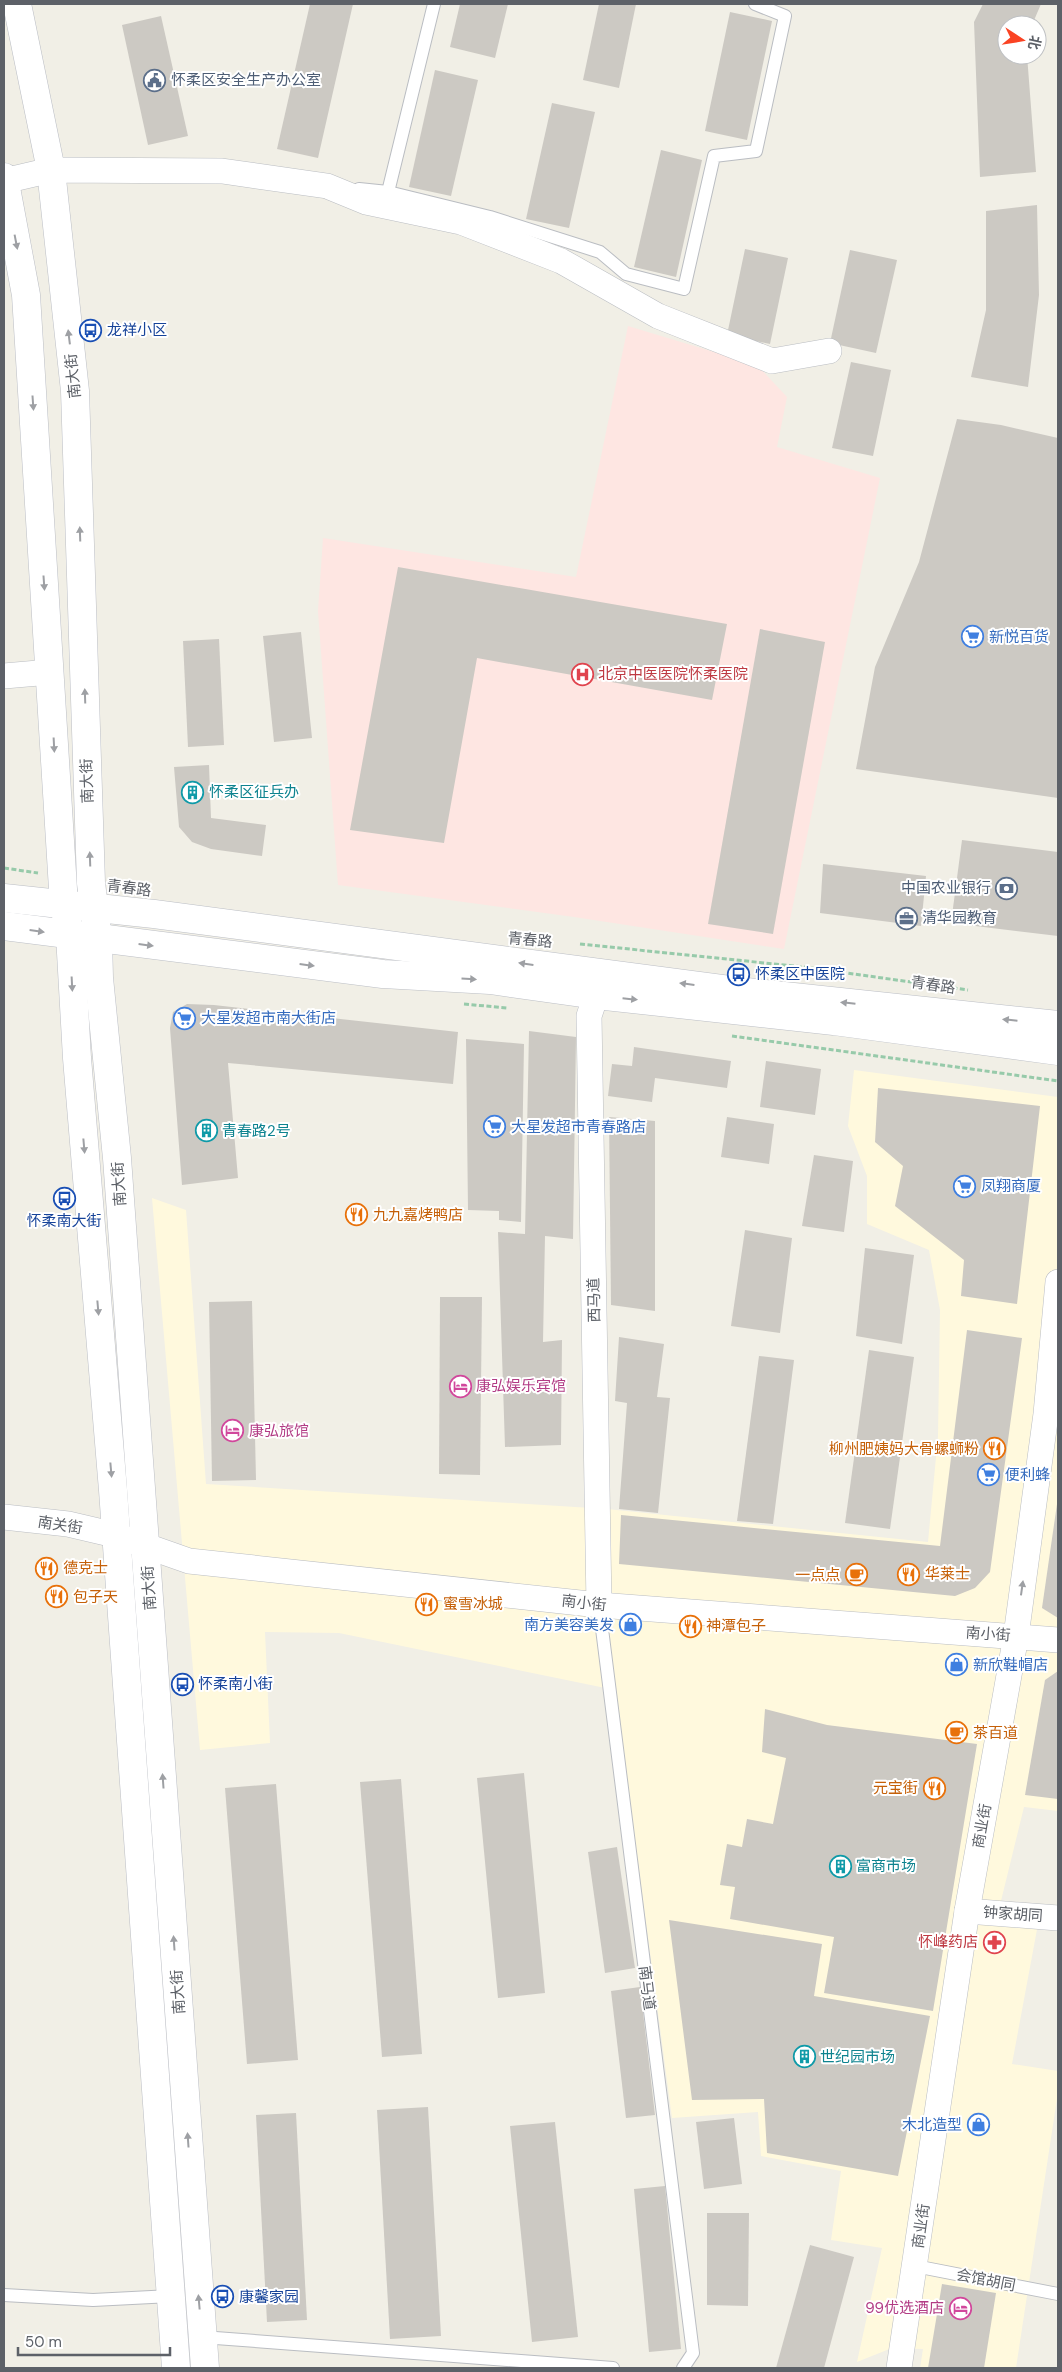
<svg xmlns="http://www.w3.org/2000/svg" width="1062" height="2372" viewBox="0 0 1062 2372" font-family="'DM Sans','Noto Sans SC',sans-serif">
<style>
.commercial{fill:#fff9dd}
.medical{fill:#fee6e2}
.building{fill:#ccc9c3}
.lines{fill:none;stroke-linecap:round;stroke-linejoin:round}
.lane-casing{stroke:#babdc2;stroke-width:14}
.street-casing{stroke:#babdc2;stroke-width:26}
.secondary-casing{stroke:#bbbec5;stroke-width:29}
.path{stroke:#97caaa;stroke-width:3;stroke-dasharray:5 2.5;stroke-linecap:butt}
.lane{stroke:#fff;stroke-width:12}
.street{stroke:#fff;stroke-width:25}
.secondary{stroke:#fff;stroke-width:28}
.oneway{fill:#9ea0a4}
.labels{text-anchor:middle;stroke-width:4;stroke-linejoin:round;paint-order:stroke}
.service-label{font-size:15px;fill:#4e5e75;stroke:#fff;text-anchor:start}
.transit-label{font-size:15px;fill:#164399;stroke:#fff;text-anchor:start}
.street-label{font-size:15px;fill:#5d6168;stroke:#fff}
.shop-label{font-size:15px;fill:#366cbe;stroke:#fff;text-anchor:start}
.health-label{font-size:15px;fill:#be3a42;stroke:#fff;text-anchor:start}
.culture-label{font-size:15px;fill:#0d838f;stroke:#fff;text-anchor:start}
.food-label{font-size:15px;fill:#c56008;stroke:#fff;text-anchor:start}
.hotel-label{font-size:15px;fill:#b23c85;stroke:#fff;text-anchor:start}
</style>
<rect width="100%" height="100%" fill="#f1efe6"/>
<polygon class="commercial" points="854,1070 1058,1097 1058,1811 1024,1807 1000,1905 1041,1908 1012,2064 1058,2071 1058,2092 1016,2368 920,2368 923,2349 892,2348 857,2362 882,2248 831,2240 841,2171 761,2156 758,2112 672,2118 615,1690 339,1633 265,1632 270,1743 200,1750 152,1198 186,1210 206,1484 607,1509 928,1542 938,1436 940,1310 929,1250 867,1224 867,1176 848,1126"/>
<polygon class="medical" points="628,326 757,365 787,397 777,447 880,478 784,949 574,917 338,885 318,611 323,538 576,577"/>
<g class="building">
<polygon points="310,4 353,4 318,158 277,149"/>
<polygon points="460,4 508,4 495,58 450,47"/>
<polygon points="599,4 636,4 619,88 583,80"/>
<polygon points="983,4 1041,4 1032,25 1007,25 1007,55 1027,55 1036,172 980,177 974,22"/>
<polygon points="730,12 772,21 747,140 705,131"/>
<polygon points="161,16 188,136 148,145 122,25"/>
<polygon points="435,70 478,80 451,196 409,187"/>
<polygon points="552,103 595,112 569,228 526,219"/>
<polygon points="661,150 702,160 676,277 634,267"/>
<polygon points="1037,205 1039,295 1028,387 971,377 986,310 986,211"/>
<polygon points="745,249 788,258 770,344 727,335"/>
<polygon points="850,250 897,260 876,353 830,343"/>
<polygon points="851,362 891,370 873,456 832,448"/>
<polygon points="957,419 1001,425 1058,438 1058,798 856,769 875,667 919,562"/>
<polygon points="398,567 727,624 712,700 477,658 444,843 350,830"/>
<polygon points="760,629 825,642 773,934 708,924"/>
<polygon points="301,632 312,738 274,742 263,636"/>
<polygon points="219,639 224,745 188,747 183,641"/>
<polygon points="209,765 211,818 266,825 262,856 211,849 192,842 179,827 174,767"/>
<polygon points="962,840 1058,852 1058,936 951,923"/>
<polygon points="823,864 926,876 921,926 820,913"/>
<polygon points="187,1004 214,1005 458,1032 453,1084 228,1063 238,1178 182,1185 170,1028 173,1012"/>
<polygon points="529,1031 576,1037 573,1239 545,1236 543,1342 562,1340 561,1445 505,1447 498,1232 525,1234"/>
<polygon points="466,1039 524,1044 521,1222 499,1220 499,1211 468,1210"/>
<polygon points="634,1047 731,1061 727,1088 655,1078 652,1102 608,1096 612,1064 632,1066"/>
<polygon points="766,1061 821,1069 815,1115 760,1107"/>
<polygon points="878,1088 1040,1106 1017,1304 961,1296 964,1260 895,1206 903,1166 875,1142"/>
<polygon points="609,1117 655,1121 655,1311 611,1305"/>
<polygon points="727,1117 774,1124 769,1164 721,1157"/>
<polygon points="814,1155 853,1161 844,1232 802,1226"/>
<polygon points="745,1230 792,1238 780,1333 731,1326"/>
<polygon points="865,1248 914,1255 902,1344 856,1336"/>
<polygon points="440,1297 482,1297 480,1475 439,1474"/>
<polygon points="252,1301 256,1480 212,1481 209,1302"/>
<polygon points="967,1330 1022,1338 990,1572 975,1588 955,1596 619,1564 621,1515 940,1546"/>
<polygon points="619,1337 664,1344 657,1397 670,1398 658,1513 619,1509 627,1403 615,1401"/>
<polygon points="869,1350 914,1357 890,1529 845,1523"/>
<polygon points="759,1356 794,1360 773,1524 737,1521"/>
<polygon points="1057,1504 1058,1504 1058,1618 1042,1608"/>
<polygon points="1058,1671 1058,1799 1025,1795 1045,1680"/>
<polygon points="765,1709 827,1725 977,1744 933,2011 824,1993 834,1937 730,1919 735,1887 720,1885 727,1844 742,1847 747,1819 773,1824 786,1758 762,1752"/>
<polygon points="524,1773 545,1993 498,1998 477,1778"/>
<polygon points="401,1779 422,2054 382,2057 360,1782"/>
<polygon points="276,1784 298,2060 247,2064 225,1788"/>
<polygon points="617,1847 635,1968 605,1973 588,1852"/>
<polygon points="669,1920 822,1944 814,1996 930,2016 898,2176 767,2153 764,2099 692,2100"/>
<polygon points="640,1987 655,2115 626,2118 611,1991"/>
<polygon points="428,2107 441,2336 390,2339 377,2110"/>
<polygon points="296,2113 307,2320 267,2322 256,2115"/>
<polygon points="734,2118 742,2184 704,2189 696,2122"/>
<polygon points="555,2122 578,2337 532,2342 510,2126"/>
<polygon points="665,2186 681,2349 649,2352 634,2189"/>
<polygon points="707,2213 749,2213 748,2306 707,2305"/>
<polygon points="810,2245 854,2257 824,2368 776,2368"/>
<polygon points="942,2284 996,2293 984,2368 928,2368"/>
</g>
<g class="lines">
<defs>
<g id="lane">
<polyline points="359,189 388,192 490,217 600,252 626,274 684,289 714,156 756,151 785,16 755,4"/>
<polyline points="388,192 434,4"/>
<polyline points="599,1605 693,2353 683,2368"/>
<polyline points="915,2266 1058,2294"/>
<polyline points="4,2295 93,2300 171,2296"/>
<polyline points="202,2337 613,2368"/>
</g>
<g id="street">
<polyline points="4,181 51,170 222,171 327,186 366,202 461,222 561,261 658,316 772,361 829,351"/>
<polyline points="4,676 50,672"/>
<polyline points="596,995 589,1016 599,1605"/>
<polyline points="4,1517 68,1524 115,1535 189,1561 599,1605 1058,1640"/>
<polyline points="967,1911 1058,1918"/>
<polyline points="899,2368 967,1911 1016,1636 1046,1414 1058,1282"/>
</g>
<g id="secondary">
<polyline points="17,4 51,170 75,391 91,883 98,939 99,978 117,1158 205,2368"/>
<polyline points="4,177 26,295 64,905 70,935 77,1058 113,1490 176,2368"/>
<polyline points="4,898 154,914 737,991 1058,1025"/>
<polyline points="4,926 383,974 490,980 596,995 834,1021 1058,1051"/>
</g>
</defs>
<use href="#lane" class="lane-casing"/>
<use href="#street" class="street-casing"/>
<use href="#secondary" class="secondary-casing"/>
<g class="path">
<polyline points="4,868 38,873"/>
<polyline points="580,944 804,967 968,990"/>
<polyline points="464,1004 507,1008"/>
<polyline points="732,1036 1058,1081"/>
</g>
<use href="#lane" class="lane"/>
<use href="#street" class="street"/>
<use href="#secondary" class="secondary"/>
</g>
<defs><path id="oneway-solid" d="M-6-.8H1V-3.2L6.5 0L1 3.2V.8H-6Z" transform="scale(1.25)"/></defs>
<g class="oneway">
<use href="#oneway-solid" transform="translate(16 242) rotate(79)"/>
<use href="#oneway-solid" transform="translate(69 337) rotate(-97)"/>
<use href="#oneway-solid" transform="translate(33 403) rotate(86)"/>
<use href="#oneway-solid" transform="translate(80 534) rotate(-92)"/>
<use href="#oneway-solid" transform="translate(44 583) rotate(86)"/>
<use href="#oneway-solid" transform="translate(85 696) rotate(-92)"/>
<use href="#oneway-solid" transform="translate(54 745) rotate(87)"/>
<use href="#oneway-solid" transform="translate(90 859) rotate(-92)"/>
<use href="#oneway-solid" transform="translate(37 931) rotate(8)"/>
<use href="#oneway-solid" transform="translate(146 945) rotate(7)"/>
<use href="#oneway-solid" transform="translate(526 964) rotate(-172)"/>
<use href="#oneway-solid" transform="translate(307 965) rotate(7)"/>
<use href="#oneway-solid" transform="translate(469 979) rotate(3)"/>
<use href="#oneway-solid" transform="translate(72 984) rotate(87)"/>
<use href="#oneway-solid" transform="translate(687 984) rotate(-173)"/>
<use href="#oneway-solid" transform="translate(630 999) rotate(6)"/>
<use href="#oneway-solid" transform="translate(848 1003) rotate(-174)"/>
<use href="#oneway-solid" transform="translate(1010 1020) rotate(-174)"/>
<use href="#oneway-solid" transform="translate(84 1146) rotate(85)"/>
<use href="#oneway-solid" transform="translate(98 1308) rotate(85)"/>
<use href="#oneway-solid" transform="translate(111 1470) rotate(85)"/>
<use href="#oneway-solid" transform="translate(1022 1588) rotate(-82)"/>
<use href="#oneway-solid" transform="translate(163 1781) rotate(-94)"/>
<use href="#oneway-solid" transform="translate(174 1943) rotate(-94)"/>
<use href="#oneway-solid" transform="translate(188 2140) rotate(-94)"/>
<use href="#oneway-solid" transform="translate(199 2302) rotate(-95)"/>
</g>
<defs>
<symbol id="civic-ring" viewBox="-11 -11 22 22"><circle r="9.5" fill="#fff" stroke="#5c6f8a" stroke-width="1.5"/><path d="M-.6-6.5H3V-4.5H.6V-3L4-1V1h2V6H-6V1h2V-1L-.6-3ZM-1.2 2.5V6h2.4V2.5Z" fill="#5c6f8a"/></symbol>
<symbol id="bus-ring" viewBox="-11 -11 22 22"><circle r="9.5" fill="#fff" stroke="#1a4fb4" stroke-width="1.5"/><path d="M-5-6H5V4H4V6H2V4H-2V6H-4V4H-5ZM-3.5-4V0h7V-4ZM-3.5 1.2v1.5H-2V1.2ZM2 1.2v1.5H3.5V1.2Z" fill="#1a4fb4"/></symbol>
<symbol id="supermarket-ring" viewBox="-11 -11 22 22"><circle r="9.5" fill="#fff" stroke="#3f7fe0" stroke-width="1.5"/><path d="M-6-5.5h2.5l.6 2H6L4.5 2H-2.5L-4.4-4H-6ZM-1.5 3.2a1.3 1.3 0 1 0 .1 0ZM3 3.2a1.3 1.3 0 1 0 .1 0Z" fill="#3f7fe0"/></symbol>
<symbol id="hospital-ring" viewBox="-11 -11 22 22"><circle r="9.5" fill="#fff" stroke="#e0444e" stroke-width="1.5"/><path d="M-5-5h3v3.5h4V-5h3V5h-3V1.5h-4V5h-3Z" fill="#e0444e"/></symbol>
<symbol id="building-ring" viewBox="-11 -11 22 22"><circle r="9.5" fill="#fff" stroke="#0f9aa8" stroke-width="1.5"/><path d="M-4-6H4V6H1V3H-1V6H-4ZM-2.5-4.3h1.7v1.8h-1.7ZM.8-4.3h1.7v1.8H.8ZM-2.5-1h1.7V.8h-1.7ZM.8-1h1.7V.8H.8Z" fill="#0f9aa8"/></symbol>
<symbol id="bank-ring" viewBox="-11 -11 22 22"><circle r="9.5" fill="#fff" stroke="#5c6f8a" stroke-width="1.5"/><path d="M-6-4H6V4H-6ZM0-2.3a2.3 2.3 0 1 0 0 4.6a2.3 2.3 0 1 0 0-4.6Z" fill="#5c6f8a"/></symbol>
<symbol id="office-ring" viewBox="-11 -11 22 22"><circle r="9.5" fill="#fff" stroke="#5c6f8a" stroke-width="1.5"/><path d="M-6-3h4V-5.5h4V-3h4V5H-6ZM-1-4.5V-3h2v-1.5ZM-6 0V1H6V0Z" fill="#5c6f8a"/></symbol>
<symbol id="restaurant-ring" viewBox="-11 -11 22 22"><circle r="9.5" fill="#fff" stroke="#e8710a" stroke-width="1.5"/><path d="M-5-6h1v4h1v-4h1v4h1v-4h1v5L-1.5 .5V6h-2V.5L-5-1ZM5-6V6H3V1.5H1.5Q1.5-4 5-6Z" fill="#e8710a"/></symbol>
<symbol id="hotel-ring" viewBox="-11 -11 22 22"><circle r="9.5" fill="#fff" stroke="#d1479c" stroke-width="1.5"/><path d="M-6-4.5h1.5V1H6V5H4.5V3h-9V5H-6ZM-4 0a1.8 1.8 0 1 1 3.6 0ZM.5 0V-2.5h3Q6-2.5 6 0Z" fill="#d1479c"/></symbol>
<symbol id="cafe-ring" viewBox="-11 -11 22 22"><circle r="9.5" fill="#fff" stroke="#e8710a" stroke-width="1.5"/><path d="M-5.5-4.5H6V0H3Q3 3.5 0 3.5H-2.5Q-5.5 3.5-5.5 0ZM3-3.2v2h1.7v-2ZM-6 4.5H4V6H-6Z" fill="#e8710a"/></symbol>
<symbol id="shop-ring" viewBox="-11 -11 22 22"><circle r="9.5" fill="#fff" stroke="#3f7fe0" stroke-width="1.5"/><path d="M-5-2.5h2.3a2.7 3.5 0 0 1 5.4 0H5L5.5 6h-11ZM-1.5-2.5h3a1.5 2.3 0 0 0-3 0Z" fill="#3f7fe0"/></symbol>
<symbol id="pharmacy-ring" viewBox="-11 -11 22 22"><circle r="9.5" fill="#fff" stroke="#e0444e" stroke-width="1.5"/><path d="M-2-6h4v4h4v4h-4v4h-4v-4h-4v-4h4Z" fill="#e0444e"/></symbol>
</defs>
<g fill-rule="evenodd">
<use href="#civic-ring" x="142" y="68" width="25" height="25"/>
<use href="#bus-ring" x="78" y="318" width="25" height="25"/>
<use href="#supermarket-ring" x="960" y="624" width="25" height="25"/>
<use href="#hospital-ring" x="570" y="662" width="25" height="25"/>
<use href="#building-ring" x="180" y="780" width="25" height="25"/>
<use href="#bank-ring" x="994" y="876" width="25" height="25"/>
<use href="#office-ring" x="894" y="906" width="25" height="25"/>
<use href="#bus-ring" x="726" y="962" width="25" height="25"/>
<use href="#supermarket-ring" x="172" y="1006" width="25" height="25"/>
<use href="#supermarket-ring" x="482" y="1114" width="25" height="25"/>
<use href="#building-ring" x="194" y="1118" width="25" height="25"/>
<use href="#supermarket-ring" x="952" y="1174" width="25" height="25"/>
<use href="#bus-ring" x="52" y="1186" width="25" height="25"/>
<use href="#restaurant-ring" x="344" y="1202" width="25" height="25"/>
<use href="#hotel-ring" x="448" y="1374" width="25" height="25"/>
<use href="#hotel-ring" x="220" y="1418" width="25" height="25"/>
<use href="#restaurant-ring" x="982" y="1436" width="25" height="25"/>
<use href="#supermarket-ring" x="976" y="1462" width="25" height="25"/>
<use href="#restaurant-ring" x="34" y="1556" width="25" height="25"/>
<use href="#restaurant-ring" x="896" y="1562" width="25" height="25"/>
<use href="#cafe-ring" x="844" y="1562" width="25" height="25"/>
<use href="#restaurant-ring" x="44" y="1584" width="25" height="25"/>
<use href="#restaurant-ring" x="414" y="1592" width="25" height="25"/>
<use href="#shop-ring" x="618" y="1612" width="25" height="25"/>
<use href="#restaurant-ring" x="678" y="1614" width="25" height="25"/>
<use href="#shop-ring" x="944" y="1652" width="25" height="25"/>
<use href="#bus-ring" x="170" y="1672" width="25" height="25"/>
<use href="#cafe-ring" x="944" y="1720" width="25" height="25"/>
<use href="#restaurant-ring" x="922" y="1776" width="25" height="25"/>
<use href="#building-ring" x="828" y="1854" width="25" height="25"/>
<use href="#pharmacy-ring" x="982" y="1930" width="25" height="25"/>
<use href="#building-ring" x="792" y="2044" width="25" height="25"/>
<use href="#shop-ring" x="966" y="2112" width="25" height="25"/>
<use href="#bus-ring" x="210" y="2284" width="25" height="25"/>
<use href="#hotel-ring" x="948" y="2296" width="25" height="25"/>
</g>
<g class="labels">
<g class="service-label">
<text x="171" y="85">怀柔区安全生产办公室</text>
<text x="991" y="893" text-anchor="end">中国农业银行</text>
<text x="922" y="923">清华园教育</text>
</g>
<g class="transit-label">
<text x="107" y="335">龙祥小区</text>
<text x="755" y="979">怀柔区中医院</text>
<text x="64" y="1226" text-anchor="middle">怀柔南大街</text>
<text x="198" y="1689">怀柔南小街</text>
<text x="239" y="2302">康馨家园</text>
</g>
<g class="street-label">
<text transform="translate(73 376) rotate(-96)" y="5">南大街</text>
<text transform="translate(87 781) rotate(-92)" y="5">南大街</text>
<text transform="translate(129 888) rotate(7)" y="5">青春路</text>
<text transform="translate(530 940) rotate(5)" y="5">青春路</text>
<text transform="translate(933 985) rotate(8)" y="5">青春路</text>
<text transform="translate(119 1184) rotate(-94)" y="5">南大街</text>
<text transform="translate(594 1300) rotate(-91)" y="5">西马道</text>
<text transform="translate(60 1525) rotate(9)" y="5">南关街</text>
<text transform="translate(149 1588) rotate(-94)" y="5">南大街</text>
<text transform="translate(584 1603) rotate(6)" y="5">南小街</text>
<text transform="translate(988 1634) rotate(4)" y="5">南小街</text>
<text transform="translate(982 1826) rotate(-80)" y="5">商业街</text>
<text transform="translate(1013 1914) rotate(4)" y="5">钟家胡同</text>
<text transform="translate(647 1988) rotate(83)" y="5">南马道</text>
<text transform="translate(178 1992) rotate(-94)" y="5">南大街</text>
<text transform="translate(921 2226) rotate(-82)" y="5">商业街</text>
<text transform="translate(986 2280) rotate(11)" y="5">会馆胡同</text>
</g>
<g class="shop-label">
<text x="989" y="642">新悦百货</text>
<text x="201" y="1023">大星发超市南大街店</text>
<text x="511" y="1132">大星发超市青春路店</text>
<text x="981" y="1191">凤翔商厦</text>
<text x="1005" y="1480">便利蜂</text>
<text x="614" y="1630" text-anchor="end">南方美容美发</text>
<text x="973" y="1670">新欣鞋帽店</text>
<text x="962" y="2130" text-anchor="end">木北造型</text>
</g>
<g class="health-label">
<text x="598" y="679">北京中医医院怀柔医院</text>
<text x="978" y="1947" text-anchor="end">怀峰药店</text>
</g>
<g class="culture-label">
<text x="209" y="797">怀柔区征兵办</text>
<text x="222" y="1136">青春路2号</text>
<text x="856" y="1871">富商市场</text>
<text x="820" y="2062">世纪园市场</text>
</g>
<g class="food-label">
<text x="373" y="1220">九九嘉烤鸭店</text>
<text x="979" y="1454" text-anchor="end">柳州肥姨妈大骨螺蛳粉</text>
<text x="63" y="1573">德克士</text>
<text x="925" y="1579">华莱士</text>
<text x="840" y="1580" text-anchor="end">一点点</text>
<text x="73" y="1602">包子天</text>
<text x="443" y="1609">蜜雪冰城</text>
<text x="706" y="1631">神潭包子</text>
<text x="973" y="1738">茶百道</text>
<text x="918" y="1793" text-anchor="end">元宝街</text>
</g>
<g class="hotel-label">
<text x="476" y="1391">康弘娱乐宾馆</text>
<text x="249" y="1436">康弘旅馆</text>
<text x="944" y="2313" text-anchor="end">99优选酒店</text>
</g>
</g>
<rect width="1062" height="2372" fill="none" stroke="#5d6168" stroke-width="10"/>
<g transform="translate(1022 40) rotate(102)"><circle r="24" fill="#ffffff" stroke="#bec0c3"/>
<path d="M0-4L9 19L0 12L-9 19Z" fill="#fa4323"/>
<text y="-8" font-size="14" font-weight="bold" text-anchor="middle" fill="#5d6168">北</text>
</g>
<path d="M18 2347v8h152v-8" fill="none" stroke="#5d6168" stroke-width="2.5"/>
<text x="25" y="2347" font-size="15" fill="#5d6168" stroke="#ffffff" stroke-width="4" paint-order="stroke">50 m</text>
</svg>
